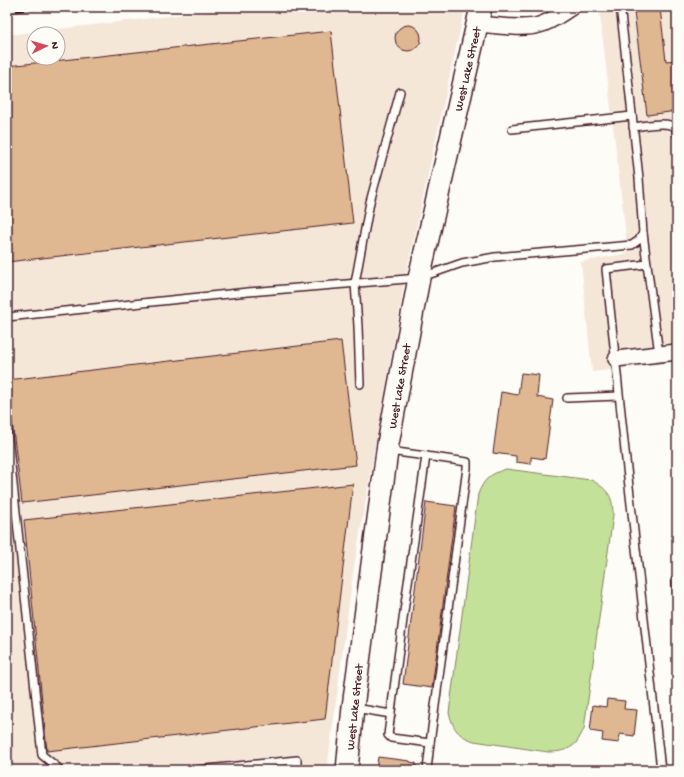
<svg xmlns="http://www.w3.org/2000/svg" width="684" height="777" viewBox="0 0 684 777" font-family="'Gochi Hand',sans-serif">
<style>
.built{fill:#f4e7d8;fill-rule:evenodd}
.green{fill:#c4e199;stroke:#878062}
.building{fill:#dfb790;stroke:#4a1f2b}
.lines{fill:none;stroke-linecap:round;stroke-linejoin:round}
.lane-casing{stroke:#4a1f2b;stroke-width:10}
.street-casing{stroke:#4a1f2b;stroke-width:18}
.secondary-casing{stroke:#4a1f2b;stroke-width:24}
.lane{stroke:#fdfcf7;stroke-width:7}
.street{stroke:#fdfcf7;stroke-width:15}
.secondary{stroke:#fdfcf7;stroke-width:21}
.rail-casing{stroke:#4a1f2b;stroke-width:4.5}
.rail{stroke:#fdfcf7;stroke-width:3;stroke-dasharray:9;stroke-linecap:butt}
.labels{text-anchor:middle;stroke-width:4;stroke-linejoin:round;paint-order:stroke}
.street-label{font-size:12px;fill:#4a1f2b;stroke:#fdfcf7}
</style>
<rect width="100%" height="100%" fill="#fdfcf7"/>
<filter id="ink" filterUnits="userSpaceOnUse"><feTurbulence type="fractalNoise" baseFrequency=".025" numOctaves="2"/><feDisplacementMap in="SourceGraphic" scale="8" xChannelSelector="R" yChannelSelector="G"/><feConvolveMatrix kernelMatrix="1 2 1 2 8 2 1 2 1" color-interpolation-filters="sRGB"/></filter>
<g filter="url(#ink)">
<g class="built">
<path d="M246,7H465L405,279L353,573L327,770H7V35ZM34,34H58V58H34Z"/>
<polygon points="599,7 677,7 677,362 592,372 581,262 628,253"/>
</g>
<path class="green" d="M506,469L591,480C608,489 613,496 613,515L584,729C582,733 579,739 576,743C568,751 558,752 548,752L474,741C457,735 454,730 449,713L478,494C484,479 490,474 506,469Z"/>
<g class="building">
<polygon points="660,8 666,61 677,60 677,111 647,115 634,12"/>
<circle cx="408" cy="38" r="13"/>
<polygon points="331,31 353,223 7,262 7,66"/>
<polygon points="341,341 356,465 22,503 7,380"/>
<polygon points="521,373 539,375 537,397 553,400 545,459 531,457 531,464 516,462 516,456 493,453 501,392 518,395"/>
<polygon points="353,484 325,719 47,751 24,520"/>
<polygon points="426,502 456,506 432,688 403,684"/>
<polygon points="677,577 677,631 671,578"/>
<polygon points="607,699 625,701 624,709 637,710 634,736 620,734 619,743 602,741 603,733 590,731 593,705 606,707"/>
<polygon points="378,757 410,761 410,762 416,763 416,770 376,770"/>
</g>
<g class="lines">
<defs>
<g id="lane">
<path d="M633,127C645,126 668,120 676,128L677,134"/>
<polyline points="512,129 632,116"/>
<polyline points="643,233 647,264 606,269 625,451 661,770"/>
<polyline points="647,264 659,354"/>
<polyline points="7,317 248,292 419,278 462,263 495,257 632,245 639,240 643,233 639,178 621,14 620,7"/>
<polyline points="360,384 358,326 355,283 370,202 400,92"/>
<polyline points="567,398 619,396"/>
<polyline points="7,428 42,755 58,768 59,770"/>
<polyline points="389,451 426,456 467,462 467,468 430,743"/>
<polyline points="426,456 405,604 388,735 391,738 430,743 427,770"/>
<polyline points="355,708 391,714"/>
<polyline points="197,770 297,760 297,770"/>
</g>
<g id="street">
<path d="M477,24C494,25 523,30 539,25C551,22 562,13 572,7"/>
<polyline points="616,359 677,352"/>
</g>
<polyline id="secondary" points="347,770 353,707 388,444 419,278 481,7"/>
</defs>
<use href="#lane" class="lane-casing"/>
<use href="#street" class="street-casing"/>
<use href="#secondary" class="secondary-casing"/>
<use href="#lane" class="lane"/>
<use href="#street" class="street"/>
<use href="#secondary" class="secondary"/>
<defs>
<polyline id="rail" points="7,11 48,7"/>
</defs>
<use href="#rail" class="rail-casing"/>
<use href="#rail" class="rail"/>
</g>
</g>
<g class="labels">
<g class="street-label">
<text transform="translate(467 69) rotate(-77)" y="4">West Lake Street</text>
<text transform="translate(399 386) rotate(-80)" y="4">West Lake Street</text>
<text transform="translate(354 707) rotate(-84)" y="4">West Lake Street</text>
</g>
</g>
<rect width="684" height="777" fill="none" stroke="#fdfcf7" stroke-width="24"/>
<rect x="12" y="12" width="660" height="753" fill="none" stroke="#4a1f2b" stroke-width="1.5" filter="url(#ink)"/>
<g transform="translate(46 46) rotate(85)"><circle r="19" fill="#fdfcf7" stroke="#b5a4a5"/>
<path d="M0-3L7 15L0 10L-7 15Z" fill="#d1495b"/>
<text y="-6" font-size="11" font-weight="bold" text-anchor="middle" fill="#4a1f2b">N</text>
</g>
</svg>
